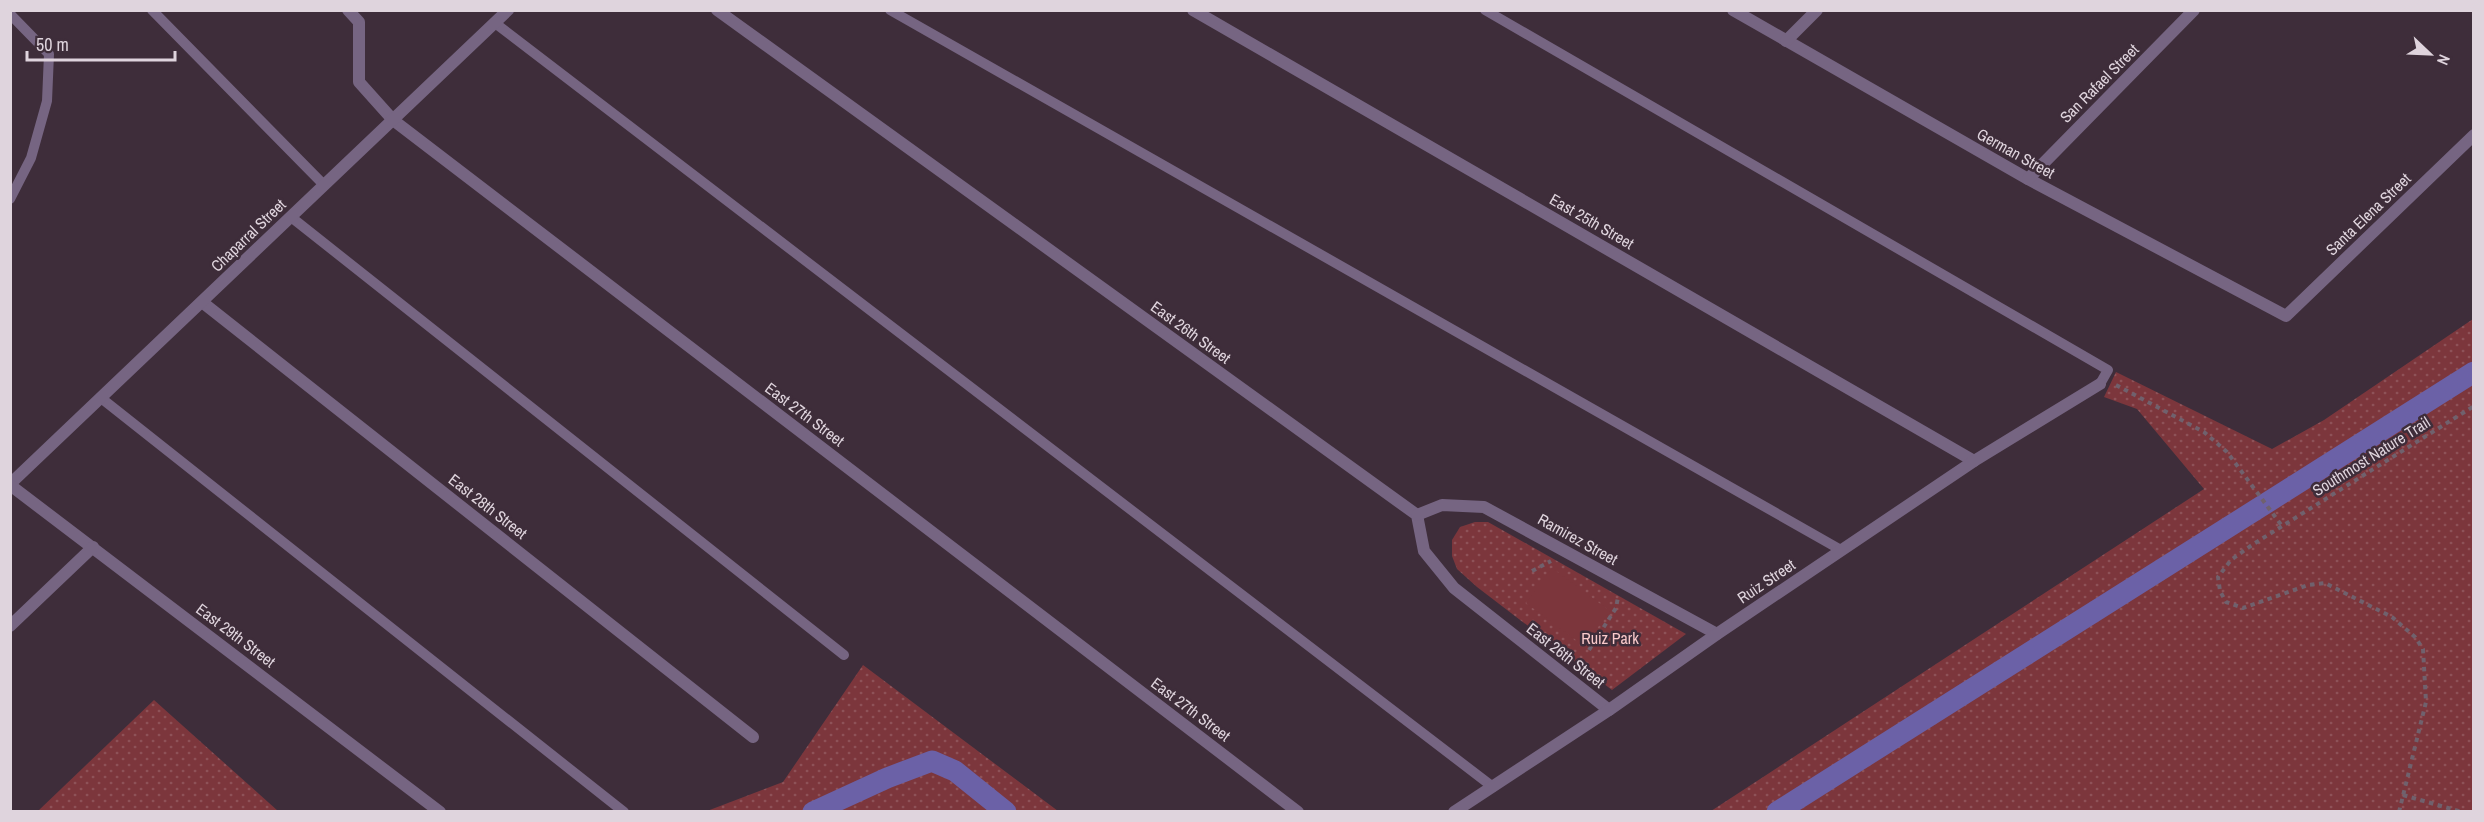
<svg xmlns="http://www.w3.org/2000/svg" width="2484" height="822" viewBox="0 0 2484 822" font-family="'Archivo Narrow',sans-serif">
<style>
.grass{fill:url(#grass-dots)}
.pitch{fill:#7c363c}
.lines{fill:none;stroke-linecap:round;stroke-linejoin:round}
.canal{stroke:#6b61a7;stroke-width:21}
.path{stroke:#70616d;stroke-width:4;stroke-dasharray:4.5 4.5;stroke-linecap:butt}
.service{stroke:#766582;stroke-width:10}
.minor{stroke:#766582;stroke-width:12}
.labels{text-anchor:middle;stroke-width:5;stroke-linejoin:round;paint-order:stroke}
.street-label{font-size:16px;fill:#dfd4dd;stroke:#3e2d3a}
.park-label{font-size:16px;fill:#f9c9ca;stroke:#3e2d3a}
</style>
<defs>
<pattern id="grass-dots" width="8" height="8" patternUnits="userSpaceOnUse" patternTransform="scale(1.5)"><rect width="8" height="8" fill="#7c363c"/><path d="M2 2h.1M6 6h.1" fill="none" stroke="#8e5258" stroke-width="1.8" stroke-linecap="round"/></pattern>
</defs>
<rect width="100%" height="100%" fill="#3e2d3a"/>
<g class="grass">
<polygon points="2473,319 2473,811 1711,811 2204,489 2137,409 2104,397 2116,372 2272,449 2324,420"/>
<polygon points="1475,522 1488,522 1686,634 1612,690 1477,587 1457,569 1452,556 1452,540 1460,527"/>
<polygon points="863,665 1058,811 707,811 783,782"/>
<polygon points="154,700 278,811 38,811"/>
</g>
<polygon class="pitch" points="1552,568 1610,611 1584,646 1526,603"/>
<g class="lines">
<g class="canal">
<polyline points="813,812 887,778 932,761 955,771 1006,812"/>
<polyline points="1777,812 2474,372"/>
</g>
<g class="path">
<polyline points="2116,385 2204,432 2227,452 2282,526"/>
<polyline points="1532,571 1551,561"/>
<polyline points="1589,650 1616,608 1618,597"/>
<polyline points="2403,795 2462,812"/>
<polyline points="2399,812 2426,702 2423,649 2415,637 2392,617 2325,583 2308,585 2243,608 2226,602 2220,591 2218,577 2231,560 2252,545 2474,406"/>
</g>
<g class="service">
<polyline points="152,10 324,185"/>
<polyline points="890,10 1841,550"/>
<polyline points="1485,10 2108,370 2100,384"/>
<polyline points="10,14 49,54 47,101 31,158 10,199"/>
<polyline points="495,23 1493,787"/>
<polyline points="291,217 844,655"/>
<polyline points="101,398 624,812"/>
</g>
<g class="minor">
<polyline points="348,10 359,22 359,82 393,120 1298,812"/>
<polyline points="717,10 1417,515 1424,551 1454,588 1609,710"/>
<polyline points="1193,10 1974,461"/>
<polyline points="1733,10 2028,179 2286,316 2474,135"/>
<polyline points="1786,41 1817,10"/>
<polyline points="2028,179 2194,10"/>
<polyline points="202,302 753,737"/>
<polyline points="10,484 508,10"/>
<polyline points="10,485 440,812"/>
<polyline points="1417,515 1442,505 1484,507 1717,634"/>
<polyline points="10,626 93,547"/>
<polyline points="1454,812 1609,710 1717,634 1974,461 2100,384"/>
</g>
</g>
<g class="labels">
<g class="street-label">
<text transform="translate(2099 83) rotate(-45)" y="6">San Rafael Street</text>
<text transform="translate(2016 153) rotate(29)" y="6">German Street</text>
<text transform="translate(2368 214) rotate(-44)" y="6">Santa Elena Street</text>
<text transform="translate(1592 221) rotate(30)" y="6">East 25th Street</text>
<text transform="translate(248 235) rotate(-44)" y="6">Chaparral Street</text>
<text transform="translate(1191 332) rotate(36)" y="6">East 26th Street</text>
<text transform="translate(805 414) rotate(37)" y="6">East 27th Street</text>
<text transform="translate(2371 456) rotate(-32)" y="6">Southmost Nature Trail</text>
<text transform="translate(488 506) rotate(38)" y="6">East 28th Street</text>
<text transform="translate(1578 539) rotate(29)" y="6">Ramirez Street</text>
<text transform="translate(1766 581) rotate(-34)" y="6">Ruiz Street</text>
<text transform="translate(236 635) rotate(37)" y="6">East 29th Street</text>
<text transform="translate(1566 655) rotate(38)" y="6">East 26th Street</text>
<text transform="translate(1191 709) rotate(37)" y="6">East 27th Street</text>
</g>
<g class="park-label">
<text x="1610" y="644">Ruiz Park</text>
</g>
</g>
<rect width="2484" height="822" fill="none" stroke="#dfd4dd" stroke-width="24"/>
<g transform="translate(2430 54) rotate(113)" stroke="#3e2d3a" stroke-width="4.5" paint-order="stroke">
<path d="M0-4.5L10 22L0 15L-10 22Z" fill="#dfd4dd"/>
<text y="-9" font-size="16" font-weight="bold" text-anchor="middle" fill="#dfd4dd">N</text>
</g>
<path d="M27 51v9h148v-9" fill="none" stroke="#dfd4dd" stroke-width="3"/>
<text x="36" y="51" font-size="18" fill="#dfd4dd" stroke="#3e2d3a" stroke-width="4.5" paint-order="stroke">50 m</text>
</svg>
